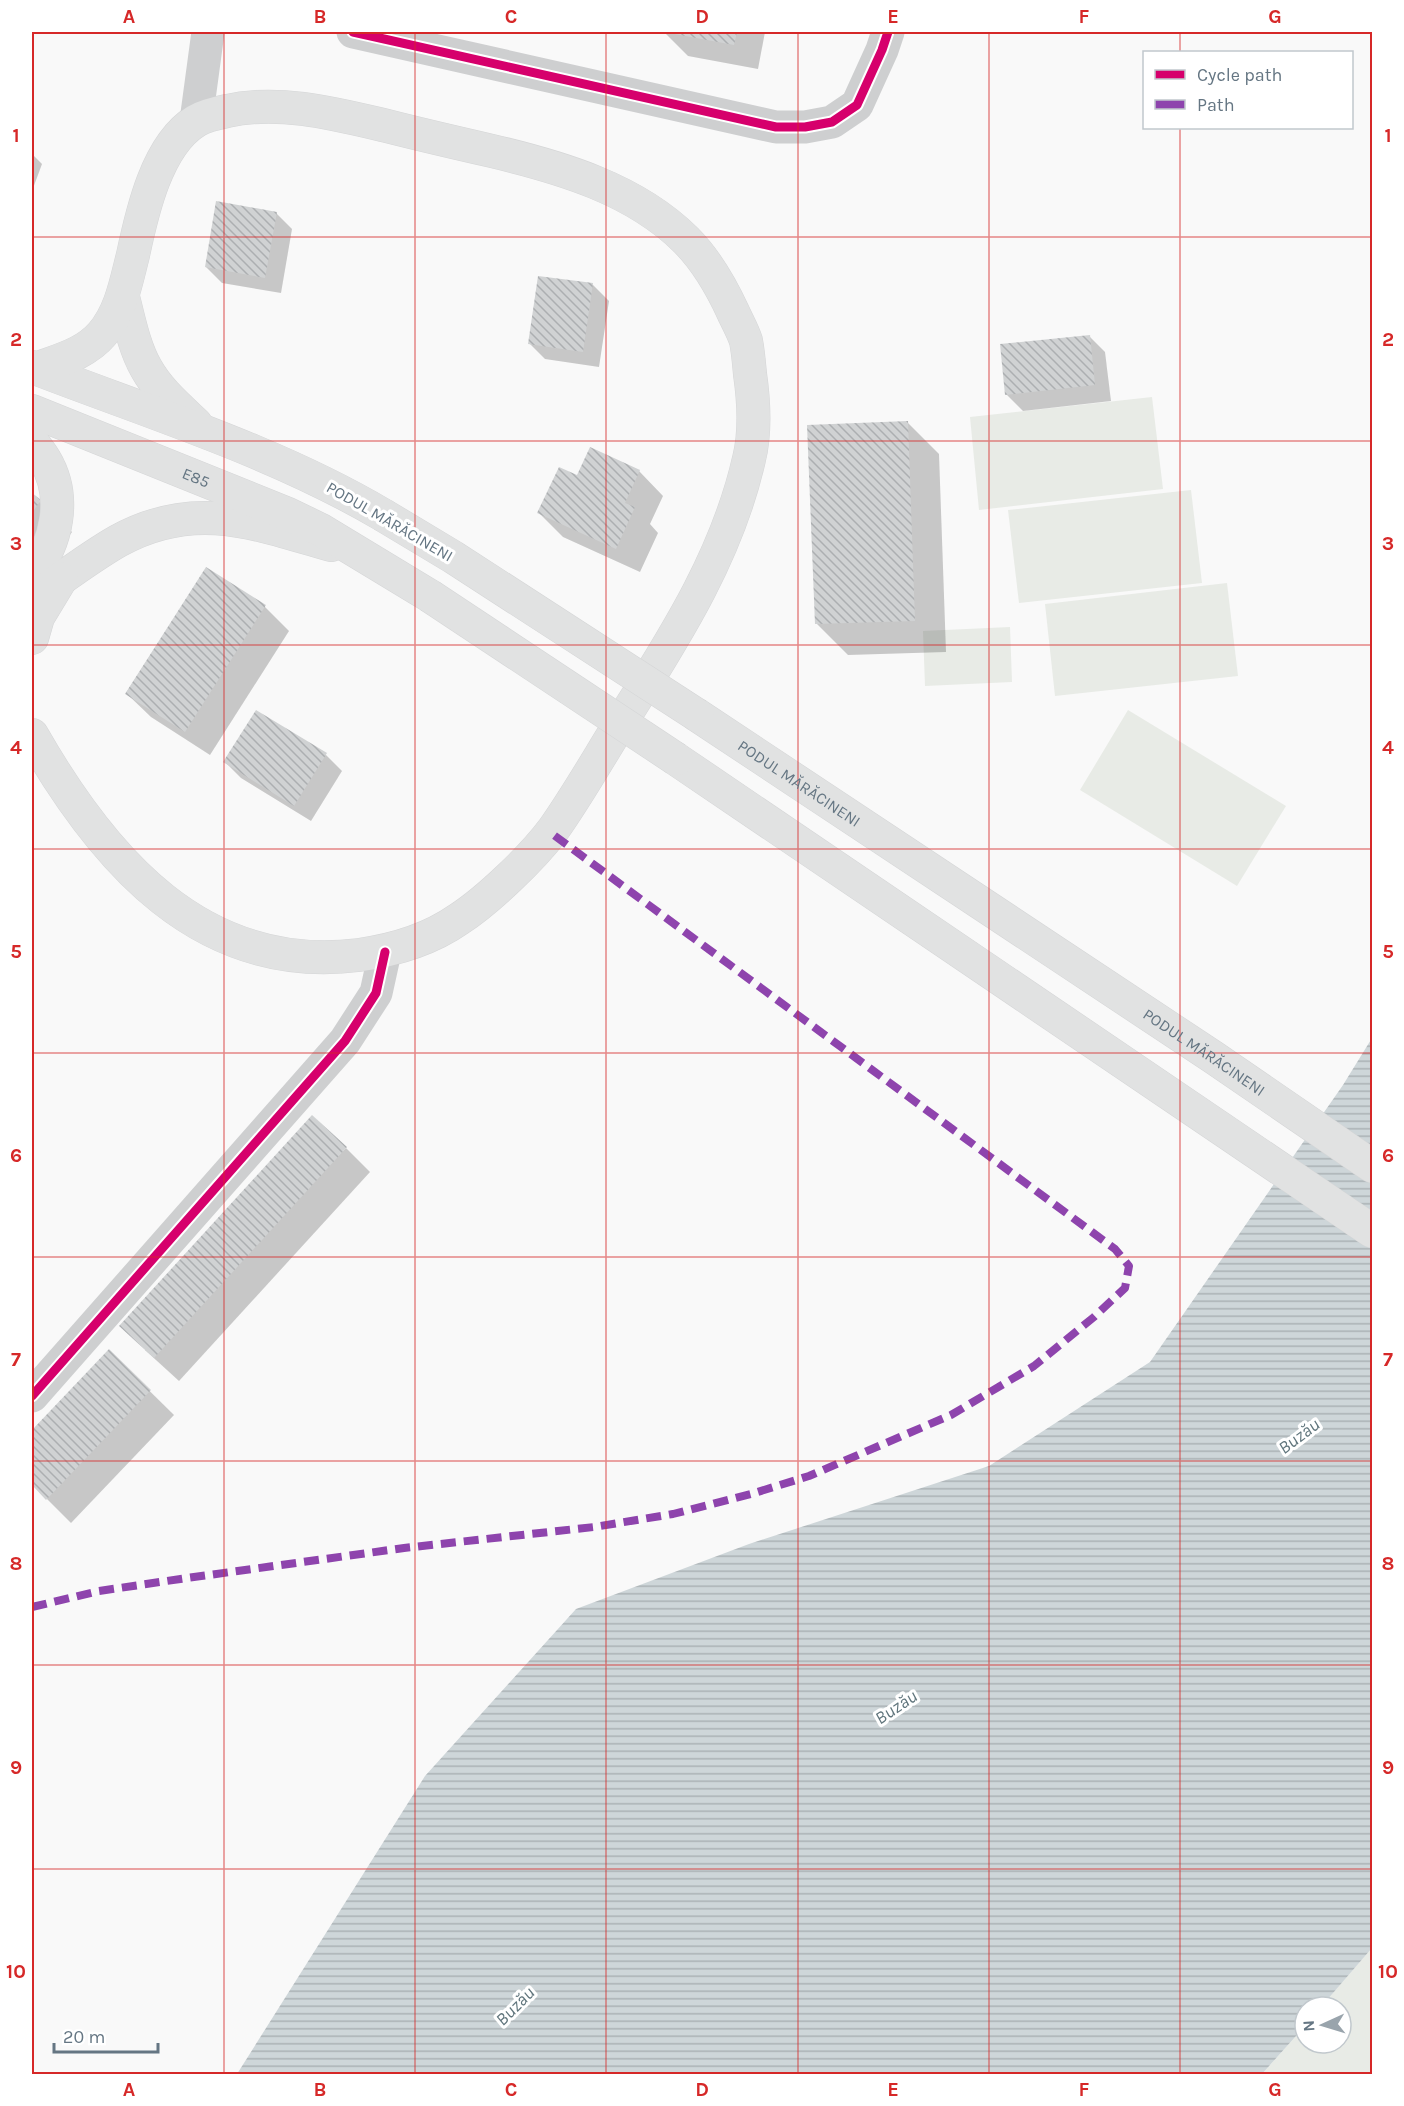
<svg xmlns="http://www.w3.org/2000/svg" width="1404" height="2106" viewBox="0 0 1404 2106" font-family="Karla,sans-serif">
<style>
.green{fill:#e8ebe6}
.water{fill:url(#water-rules)}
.shadow{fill:#0003}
.building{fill:url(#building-back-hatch)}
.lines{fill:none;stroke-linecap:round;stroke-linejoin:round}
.secondary-casing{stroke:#d5d6d7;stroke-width:34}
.primary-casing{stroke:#d5d6d7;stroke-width:34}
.minor{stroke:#cecfd0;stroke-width:33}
.secondary{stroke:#e1e2e2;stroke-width:33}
.primary{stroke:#e1e2e2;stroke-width:33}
.primary-bridge-casing{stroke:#d5d6d7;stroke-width:34;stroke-linecap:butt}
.primary-bridge{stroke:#e1e2e2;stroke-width:33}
.quiet{stroke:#8e44ad;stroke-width:8;stroke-dasharray:15 8;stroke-linecap:butt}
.cycleway-casing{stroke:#fff;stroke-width:13}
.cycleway{stroke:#d6006c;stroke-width:9}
.grid{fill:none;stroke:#d62828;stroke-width:1.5;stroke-opacity:0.55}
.labels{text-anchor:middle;stroke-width:6;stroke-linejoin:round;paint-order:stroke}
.street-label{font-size:16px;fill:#657683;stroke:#fff}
.water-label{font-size:18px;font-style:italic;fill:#60757c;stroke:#fff}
.neatline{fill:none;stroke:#d62828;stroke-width:2}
.grid-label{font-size:20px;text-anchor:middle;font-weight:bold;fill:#d62828}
</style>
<defs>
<pattern id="water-rules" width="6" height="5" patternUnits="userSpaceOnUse" patternTransform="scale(1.5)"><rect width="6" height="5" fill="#ced6d9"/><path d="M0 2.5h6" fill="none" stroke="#abb2b5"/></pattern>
<pattern id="building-back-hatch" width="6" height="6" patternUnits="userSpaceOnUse" patternTransform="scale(1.5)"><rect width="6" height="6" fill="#d0d2d3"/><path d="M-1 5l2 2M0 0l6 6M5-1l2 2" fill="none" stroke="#acafb1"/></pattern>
</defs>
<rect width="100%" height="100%" fill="#f9f9f9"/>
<g class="green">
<polygon points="1152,397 1163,489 979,510 970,417"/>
<polygon points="1191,490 1202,583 1019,603 1008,510"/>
<polygon points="1227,583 1238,676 1055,696 1045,604"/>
<polygon points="1010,627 1012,682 925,686 923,631"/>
<polygon points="1128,710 1286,806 1237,886 1080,790"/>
<polygon points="1372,1948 1372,2074 1262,2074 1305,2026 1305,2043 1341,2043 1341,2007 1321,2007"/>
</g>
<polygon class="water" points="1372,1038 1372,1948 1321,2007 1305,2007 1305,2026 1262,2074 237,2074 425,1776 576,1609 749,1544 989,1466 1150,1362 1343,1085"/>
<g class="shadow">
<polygon points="664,32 765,32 758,69 688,56"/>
<polygon points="32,154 42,164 32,191"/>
<polygon points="276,213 292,229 281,293 222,283 206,267"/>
<polygon points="592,284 609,301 599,367 545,359 529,343"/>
<polygon points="1089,336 1105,352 1111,401 1023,411 1007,395"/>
<polygon points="908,423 939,454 946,652 848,655 816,623"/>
<polygon points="639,471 663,496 650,524 658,533 640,572 563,537 539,513 577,477"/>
<polygon points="32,495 72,532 32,588"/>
<polygon points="206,569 265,607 289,631 210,755 151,717 126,693"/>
<polygon points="326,755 342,771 311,821 241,778 225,762"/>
<polygon points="346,1148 370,1172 179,1381 145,1350"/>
<polygon points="109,1351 174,1415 71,1523 32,1484 32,1432"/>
</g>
<g class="building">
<polygon points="664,32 737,32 734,45"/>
<polygon points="216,201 277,212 265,278 205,267"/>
<polygon points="538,276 593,283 583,352 528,344"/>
<polygon points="1090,335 1095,385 1005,395 1000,344"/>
<polygon points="908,421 915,621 815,624 807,425"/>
<polygon points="590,447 640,470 625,503 635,507 616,549 537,513 559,467 577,475"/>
<polygon points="32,493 41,500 32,513"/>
<polygon points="206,567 266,605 185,732 125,694"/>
<polygon points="256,710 327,753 294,806 223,762"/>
<polygon points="312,1115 347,1147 154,1358 119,1326"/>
<polygon points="109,1349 151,1390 46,1500 32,1485 32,1430"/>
</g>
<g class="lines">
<defs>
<g id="secondary">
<path d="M32,441C36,448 42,454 45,460C67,497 57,543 32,574"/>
<path d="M38,595C64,577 90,557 118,541C194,499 255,523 331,545"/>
</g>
<g id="primary">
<path d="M123,297C129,320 134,347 146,368C158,390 178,407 196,424"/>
<path d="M32,367C148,412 275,451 383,515"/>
<path id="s1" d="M32,411L288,514L321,530L430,596"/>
<polyline points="32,638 38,617 61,579"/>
<path id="s2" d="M697,715L1213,1057L1372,1166"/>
<path d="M32,735C103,859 201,975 359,955C395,950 429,940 459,919C488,900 532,858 553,830C580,792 603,750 628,711C678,632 728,552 749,459C756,431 754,402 750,374C749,363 748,351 746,341C743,331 737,321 733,312C721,286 706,260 686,240C635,189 560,167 492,151C457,143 422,135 387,126C336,114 279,99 227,111C217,113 204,116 196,121C157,145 142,212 133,255C126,282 121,312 102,334C85,354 59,360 36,369"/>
<polyline points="676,759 1372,1231"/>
</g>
</defs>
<use href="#secondary" class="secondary-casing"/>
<use href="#primary" class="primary-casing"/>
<g class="minor">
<polyline points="353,32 776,127 805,127 832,122 857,105 882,50 888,32"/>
<polyline points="196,121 208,32"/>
<polyline points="32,1396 345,1041 376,993 385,952"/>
</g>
<use href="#secondary" class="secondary"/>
<use href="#primary" class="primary"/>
<defs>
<g id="primary-bridge">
<polyline points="383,515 453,557 697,715"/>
<polyline points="430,596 676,759"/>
</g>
</defs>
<use href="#primary-bridge" class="primary-bridge-casing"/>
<use href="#primary-bridge" class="primary-bridge"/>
<polyline class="quiet" points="32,1607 99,1591 187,1578 404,1548 594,1527 673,1514 751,1494 809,1476 951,1415 1034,1366 1094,1317 1125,1288 1129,1266 1115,1249 551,833"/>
<defs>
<g id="cycleway">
<polyline points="353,32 776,127 805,127 832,122 857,105 882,50 888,32"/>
<polyline points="32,1396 345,1041 376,993 385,952"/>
</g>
</defs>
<use href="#cycleway" class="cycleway-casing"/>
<use href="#cycleway" class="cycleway"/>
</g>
<path class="grid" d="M224,32V2074M415,32V2074M606,32V2074M798,32V2074M989,32V2074M1180,32V52M1180,128V2074M32,237H1372M32,441H1372M32,645H1372M32,849H1372M32,1053H1372M32,1257H1372M32,1461H1372M32,1665H1372M32,1869H1372"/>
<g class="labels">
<g class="street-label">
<text dy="6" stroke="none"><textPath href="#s1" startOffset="177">E85</textPath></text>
<text transform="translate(390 521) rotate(30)" y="6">PODUL MĂRĂCINENI</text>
<text dy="6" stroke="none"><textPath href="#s2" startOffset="123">PODUL MĂRĂCINENI</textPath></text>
<text dy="6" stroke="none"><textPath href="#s2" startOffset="609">PODUL MĂRĂCINENI</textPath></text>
</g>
<g class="water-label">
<text transform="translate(1299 1436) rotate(-37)" y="6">Buzău</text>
<text transform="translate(896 1707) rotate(-34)" y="6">Buzău</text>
<text transform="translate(515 2006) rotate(-45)" y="6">Buzău</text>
</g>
</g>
<rect width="1404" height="2106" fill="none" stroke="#ffffff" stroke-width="66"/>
<rect x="1143" y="51" width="210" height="78" fill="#ffffff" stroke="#c1c8cd" stroke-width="1.5"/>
<rect x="1155" y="70" width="30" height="9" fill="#d6006c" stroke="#c1c8cd" stroke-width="1.5"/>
<text x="1197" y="81" font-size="18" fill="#657683">Cycle path</text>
<rect x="1155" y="100" width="30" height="9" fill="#8e44ad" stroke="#c1c8cd" stroke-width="1.5"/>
<text x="1197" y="111" font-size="18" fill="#657683">Path</text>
<g transform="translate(1323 2025) rotate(266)"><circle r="28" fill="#ffffff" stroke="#c1c8cd" stroke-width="1.5"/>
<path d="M0-4.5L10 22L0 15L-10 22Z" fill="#99a4ac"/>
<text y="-9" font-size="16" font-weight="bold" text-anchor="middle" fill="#657683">N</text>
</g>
<path d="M54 2043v9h104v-9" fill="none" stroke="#657683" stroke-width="3"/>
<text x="63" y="2043" font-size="18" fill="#657683" stroke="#ffffff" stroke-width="4.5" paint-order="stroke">20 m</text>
<rect x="33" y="33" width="1338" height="2040" class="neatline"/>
<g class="grid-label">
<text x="129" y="23">A</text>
<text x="320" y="23">B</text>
<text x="511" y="23">C</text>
<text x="702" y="23">D</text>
<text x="893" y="23">E</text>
<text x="1084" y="23">F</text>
<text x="1275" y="23">G</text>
<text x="16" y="142">1</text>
<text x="1388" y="142">1</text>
<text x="16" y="346">2</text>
<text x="1388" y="346">2</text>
<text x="16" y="550">3</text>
<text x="1388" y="550">3</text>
<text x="16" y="754">4</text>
<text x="1388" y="754">4</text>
<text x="16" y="958">5</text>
<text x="1388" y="958">5</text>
<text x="16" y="1162">6</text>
<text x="1388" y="1162">6</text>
<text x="16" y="1366">7</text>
<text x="1388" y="1366">7</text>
<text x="16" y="1570">8</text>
<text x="1388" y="1570">8</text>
<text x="16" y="1774">9</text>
<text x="1388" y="1774">9</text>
<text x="16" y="1978">10</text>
<text x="1388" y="1978">10</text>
<text x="129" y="2096">A</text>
<text x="320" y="2096">B</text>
<text x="511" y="2096">C</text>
<text x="702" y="2096">D</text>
<text x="893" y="2096">E</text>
<text x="1084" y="2096">F</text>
<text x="1275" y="2096">G</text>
</g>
</svg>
